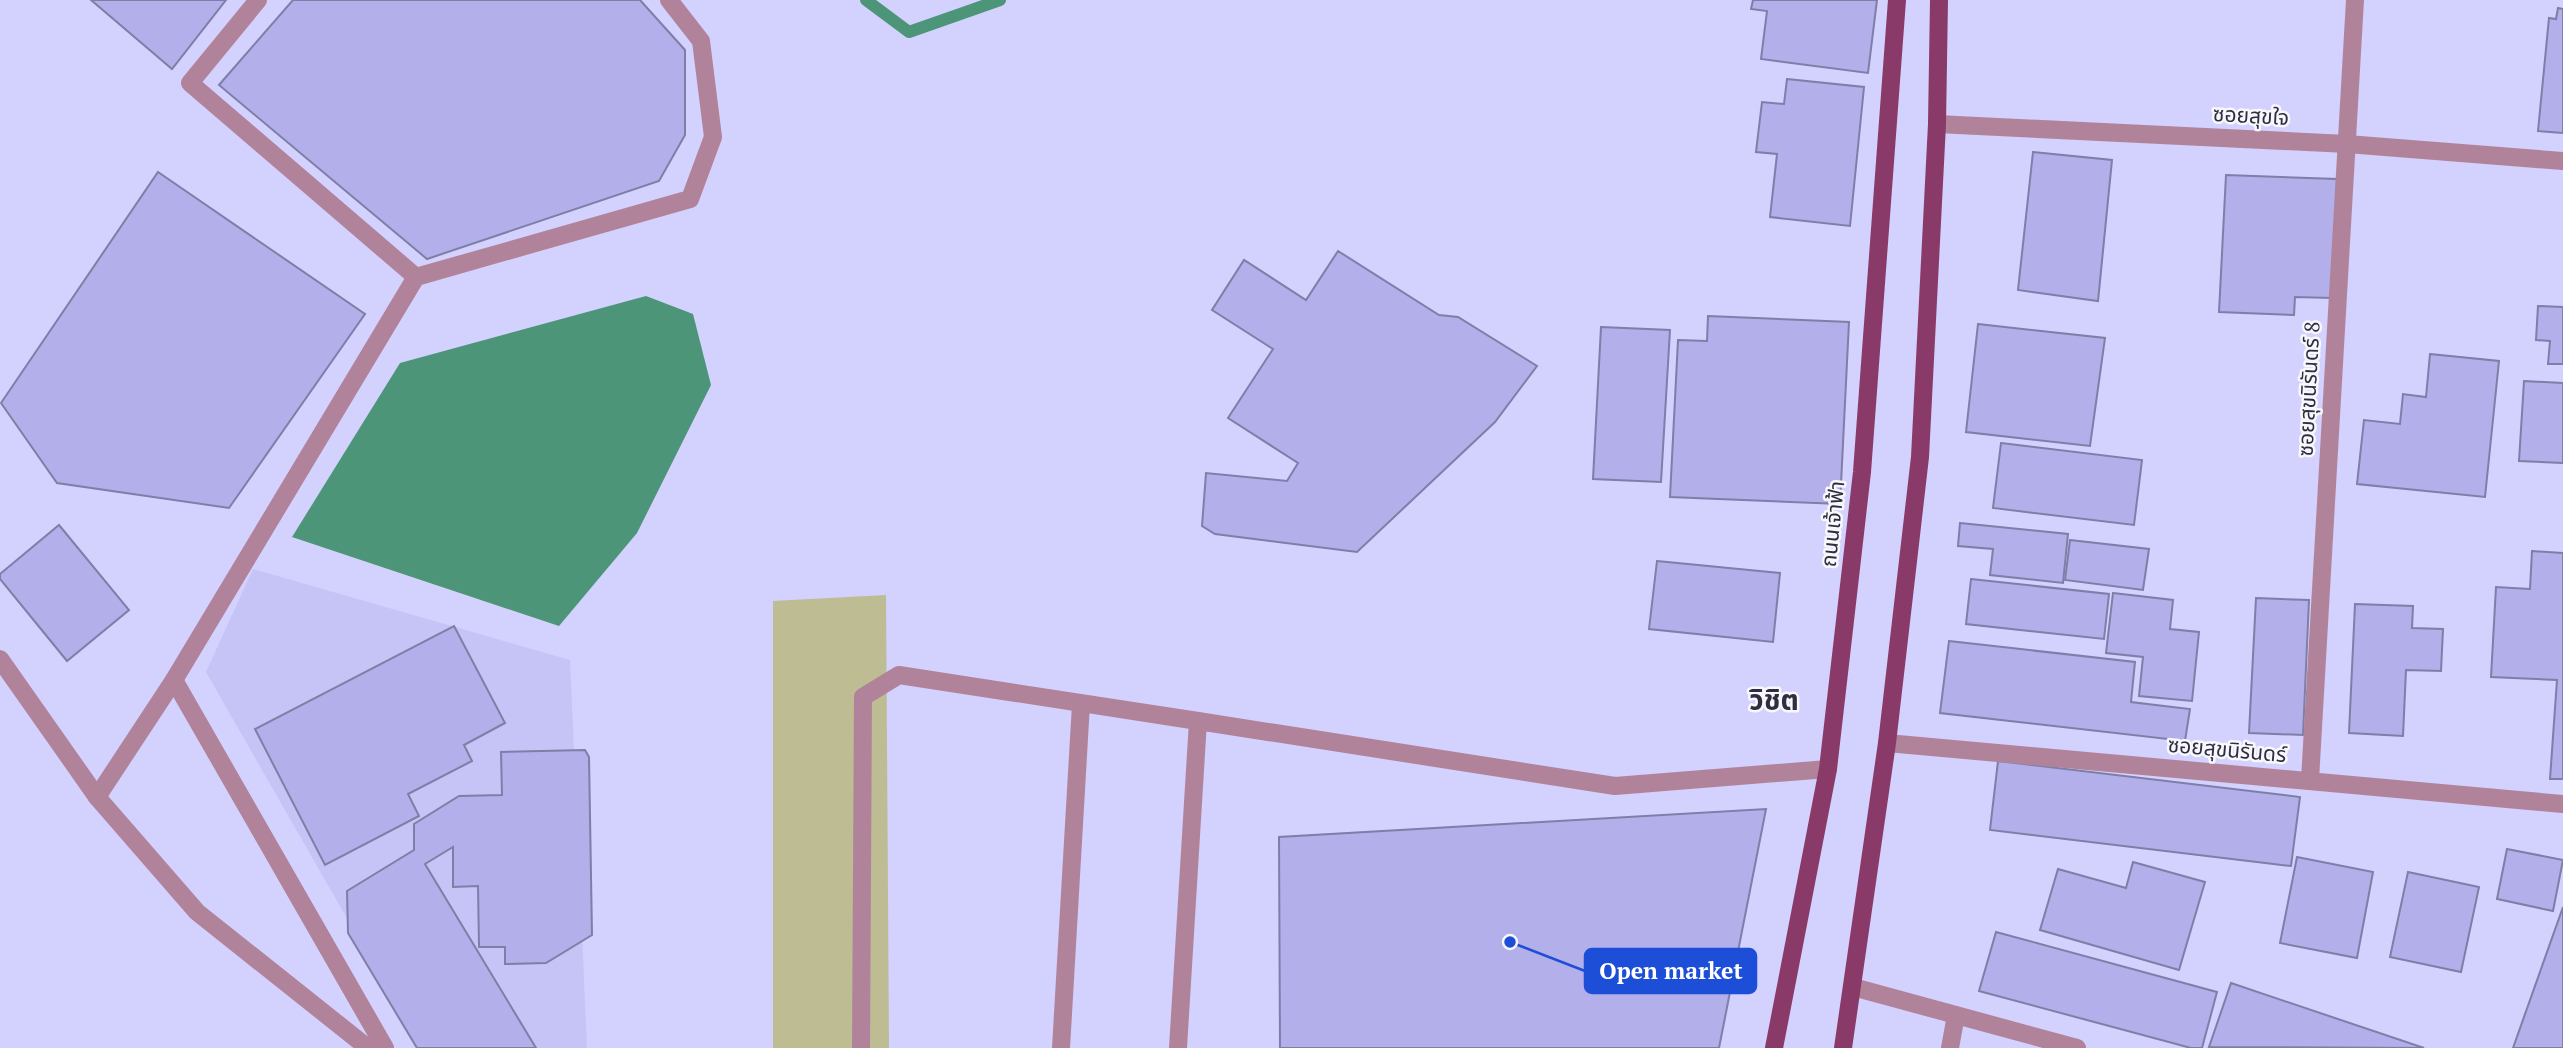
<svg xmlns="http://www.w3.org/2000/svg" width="2563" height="1048" viewBox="0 0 2563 1048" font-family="'PT Serif','Noto Sans Thai',serif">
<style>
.built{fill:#c6c4f6}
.green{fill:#bdbc92}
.water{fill:#4d9579}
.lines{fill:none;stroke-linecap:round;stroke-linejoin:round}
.stream{stroke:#4d9579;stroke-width:12}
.building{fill:#b2afeb;stroke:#7f7ea6;stroke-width:2}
.minor{stroke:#b1839b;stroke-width:18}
.major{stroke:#8a3a69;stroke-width:18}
.labels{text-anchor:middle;stroke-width:5;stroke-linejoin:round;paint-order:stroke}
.street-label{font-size:21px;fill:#2f2e40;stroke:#f7f7fc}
.district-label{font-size:28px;font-weight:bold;fill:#2f2e40;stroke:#f7f7fc}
.leader{fill:none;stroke:#1d4ed8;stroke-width:2.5}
.callout-dot{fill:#1d4ed8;stroke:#f7f7fc;stroke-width:2.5}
.callout{fill:#1d4ed8;stroke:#1d4ed8;stroke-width:2.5}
.callout-label{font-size:23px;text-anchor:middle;font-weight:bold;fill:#fff}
</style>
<rect width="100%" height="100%" fill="#d3d1fe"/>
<polygon class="built" points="253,569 570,660 587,1048 421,1048 206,672"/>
<polygon class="green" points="886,595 889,1048 773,1048 773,601"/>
<polygon class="water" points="646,296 693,314 711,385 637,533 559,626 292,537 400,363"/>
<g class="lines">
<polyline class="stream" points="866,0 909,32 1000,0"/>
</g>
<g class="building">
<polygon points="91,0 226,0 172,69"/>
<polygon points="293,0 640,0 685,50 685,135 659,181 427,259 219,85"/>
<polygon points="1753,0 1877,0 1868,73 1761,59 1767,11 1751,9"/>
<polygon points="2558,8 2563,9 2563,133 2538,131 2549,18 2556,19"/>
<polygon points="1787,79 1864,87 1850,226 1770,217 1777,154 1756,152 1762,102 1784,104"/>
<polygon points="2033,152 2112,160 2098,301 2018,290"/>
<polygon points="158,172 365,314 229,508 57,483 1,403"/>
<polygon points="2226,175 2337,179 2332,298 2295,297 2294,315 2219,312"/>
<polygon points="1338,251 1439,315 1458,317 1537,366 1495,422 1357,552 1215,534 1202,526 1206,473 1287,481 1298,463 1228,418 1273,349 1212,310 1244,260 1306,300"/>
<polygon points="2538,306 2563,307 2563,364 2548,364 2550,341 2536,340"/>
<polygon points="1708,316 1849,322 1840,504 1670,497 1678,340 1707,341"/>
<polygon points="1978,324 2105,338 2090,446 1966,432"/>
<polygon points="1601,327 1670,330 1661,482 1593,479"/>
<polygon points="2430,354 2499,361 2485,497 2357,484 2364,420 2400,424 2403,394 2426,397"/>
<polygon points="2524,381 2563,383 2563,463 2519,461"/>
<polygon points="2001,443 2142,460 2134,525 1993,508"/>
<polygon points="1960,523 2068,534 2063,583 1990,575 1993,549 1958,546"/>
<polygon points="59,525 129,610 67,661 0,579 0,574"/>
<polygon points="2070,540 2149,549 2143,590 2065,580"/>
<polygon points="2532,551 2563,553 2563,779 2550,779 2557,680 2491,677 2496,587 2530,589"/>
<polygon points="1657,561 1780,573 1773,642 1649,629"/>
<polygon points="1971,579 2109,594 2104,639 1966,624"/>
<polygon points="2113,593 2173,600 2170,629 2199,632 2192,701 2139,696 2143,657 2106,653"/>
<polygon points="2256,598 2309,600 2303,735 2249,733"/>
<polygon points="2355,604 2413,606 2412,628 2443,629 2441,671 2406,670 2403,736 2349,733"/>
<polygon points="454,626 505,723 464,745 472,761 408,794 419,816 325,865 255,729"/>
<polygon points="1949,641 2135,662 2131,702 2190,709 2185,741 1940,713"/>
<polygon points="585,750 589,757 592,935 546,963 505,964 505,947 479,947 478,886 453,887 453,847 425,864 536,1048 417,1048 348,933 347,891 414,850 414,824 459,796 502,795 501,752"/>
<polygon points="1998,761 2300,797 2291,866 1990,830"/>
<polygon points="1766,809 1719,1048 1280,1048 1279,837"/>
<polygon points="2507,849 2563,860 2553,911 2497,899"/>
<polygon points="2297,857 2373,872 2357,958 2280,943"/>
<polygon points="2133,862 2205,882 2179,970 2040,930 2058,869 2126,888"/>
<polygon points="2408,872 2479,887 2461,972 2390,957"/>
<polygon points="2563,907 2563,1048 2513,1048"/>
<polygon points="1996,932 2217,992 2202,1048 2191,1048 1979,991"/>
<polygon points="2231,983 2424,1048 2209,1047"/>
</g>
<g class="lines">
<g class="minor">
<polyline points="258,0 190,83 416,277"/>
<polyline points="1937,124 2347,144 2563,161"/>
<polyline points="0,659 97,797"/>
<polyline points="174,680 385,1048"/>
<polyline points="1887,743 2563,804"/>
<polyline points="2310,780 2355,0"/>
<polyline points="1853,987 2077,1048"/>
<polyline points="368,1048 197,912 97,797 174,680 416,277 690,199 713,137 701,41 669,0"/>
<polyline points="861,1048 863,697 899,675 1198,721"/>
<polyline points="1061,1048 1081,704"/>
<polyline points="1178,1048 1198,721 1615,786 1828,769"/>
<polyline points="1950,1048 1956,1015"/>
</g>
<g class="major">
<polyline points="1774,1048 1828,769 1862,472 1897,0"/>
<polyline points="1843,1048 1887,743 1920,457 1937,124 1939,0"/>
</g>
</g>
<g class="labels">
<g class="street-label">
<text transform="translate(2251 116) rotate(3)" y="7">ซอยสุขใจ</text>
<text transform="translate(2309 389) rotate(-87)" y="7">ซอยสุขนิรันดร์ 8</text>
<text transform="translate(1833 524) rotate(-84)" y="7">ถนนเจ้าฟ้า</text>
<text transform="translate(2227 750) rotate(5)" y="7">ซอยสุขนิรันดร์</text>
</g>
<g class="district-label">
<text x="1774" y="710">วิชิต</text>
</g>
</g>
<path class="leader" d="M1510 942L1585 971"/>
<circle class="callout-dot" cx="1510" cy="942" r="7"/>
<rect class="callout" x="1585" y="949" width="171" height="44" rx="7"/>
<g class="callout-label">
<text x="1671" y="979">Open market</text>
</g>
</svg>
